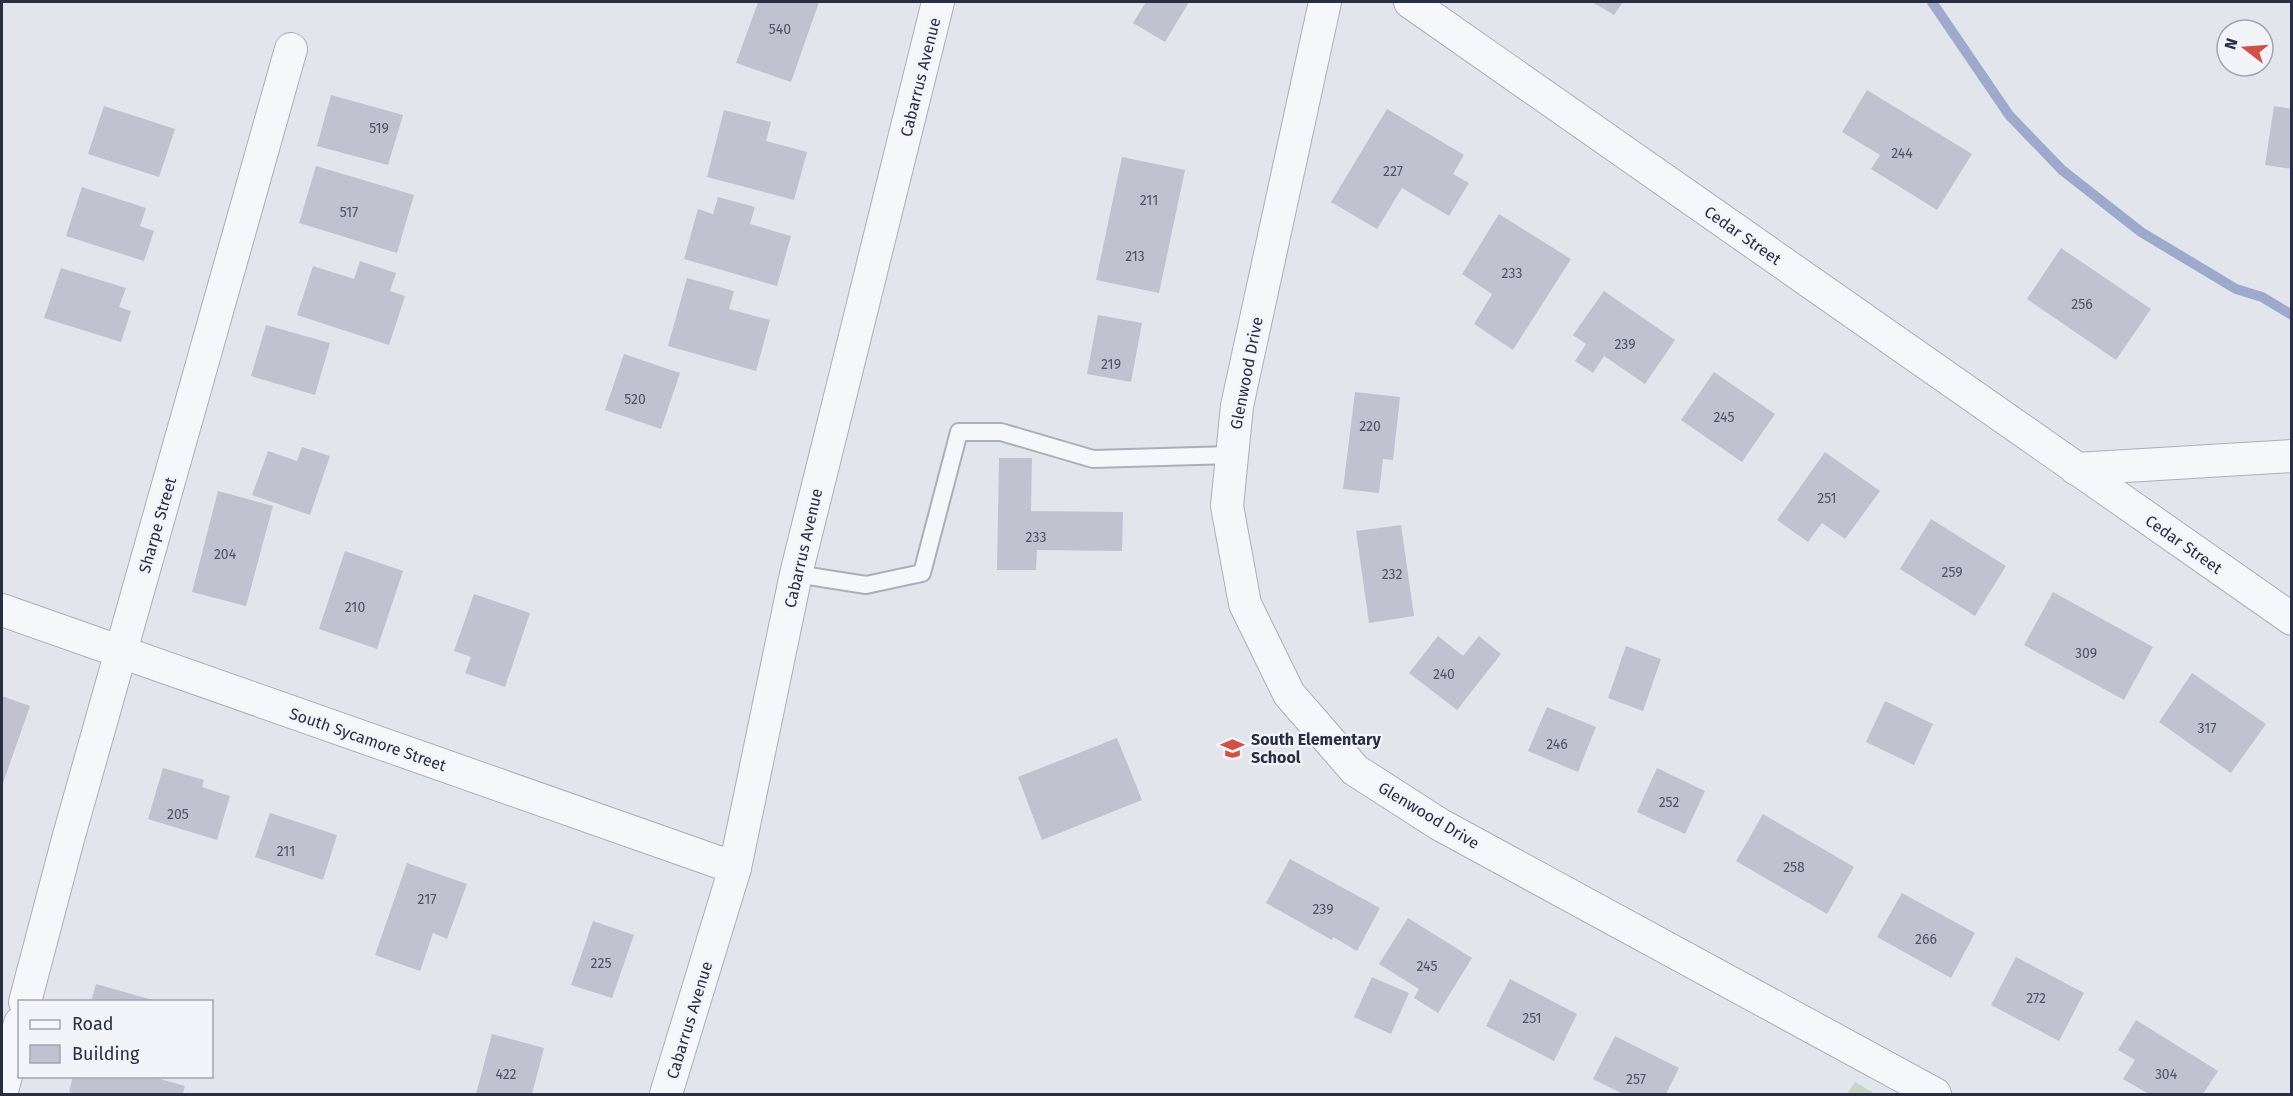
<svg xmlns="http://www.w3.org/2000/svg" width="2293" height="1096" viewBox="0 0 2293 1096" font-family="'Fira Sans',sans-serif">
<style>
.green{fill:#c5d6c4}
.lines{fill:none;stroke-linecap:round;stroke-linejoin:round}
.stream{stroke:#9eaacc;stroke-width:10}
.building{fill:#c0c3cf}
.service-casing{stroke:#acaeba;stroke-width:20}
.minor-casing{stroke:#acaeba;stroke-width:34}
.service{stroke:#f6f7fa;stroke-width:16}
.minor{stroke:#f6f7fa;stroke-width:32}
.labels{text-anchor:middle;stroke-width:4.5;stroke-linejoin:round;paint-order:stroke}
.number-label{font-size:14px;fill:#505368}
.street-label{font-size:16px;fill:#2a2e45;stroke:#f3f4f9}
.poi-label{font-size:16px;font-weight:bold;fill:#2a2e45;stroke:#f3f4f9;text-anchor:start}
</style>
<rect width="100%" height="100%" fill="#e3e5ec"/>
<polygon class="green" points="1855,1082 1875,1094 1847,1094"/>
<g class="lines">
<polyline class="stream" points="1932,2 2009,115 2062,170 2141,232 2236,289 2262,297 2292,315"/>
</g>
<g class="building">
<polygon points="758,2 819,2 791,82 736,63"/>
<polygon points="1146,2 1189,2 1165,42 1133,23"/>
<polygon points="1592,2 1623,2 1614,15"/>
<polygon points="1867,90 1972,154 1937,210 1871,169 1880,155 1842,132"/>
<polygon points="331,95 403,115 388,165 317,146"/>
<polygon points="104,106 175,129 159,177 88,154"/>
<polygon points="2274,106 2292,109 2292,169 2265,165"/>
<polygon points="1387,109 1464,155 1453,174 1469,183 1449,216 1402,188 1377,229 1331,202"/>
<polygon points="724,110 771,122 766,141 807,152 794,200 707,177"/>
<polygon points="1122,157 1185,170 1159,293 1096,280"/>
<polygon points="316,166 414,195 397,253 299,223"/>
<polygon points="82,187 146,208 140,226 154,231 144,261 66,236"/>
<polygon points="718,197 755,207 750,224 791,236 777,286 684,259 698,209 713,214"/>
<polygon points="1499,214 1571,259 1513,350 1474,324 1492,294 1462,274"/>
<polygon points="2061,248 2151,309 2116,360 2027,299"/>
<polygon points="360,261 396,273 390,291 405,296 389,345 297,315 313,266 354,279"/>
<polygon points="61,268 126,288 119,307 131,311 121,342 44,318"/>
<polygon points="687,278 734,291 729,309 770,320 756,371 668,346"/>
<polygon points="1604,291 1675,340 1645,384 1604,356 1593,373 1575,361 1586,344 1573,335"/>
<polygon points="1098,315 1142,323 1131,382 1087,374"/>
<polygon points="266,325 330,343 315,395 251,376"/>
<polygon points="624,354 680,373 661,429 605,410"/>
<polygon points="1714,372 1775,414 1742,462 1681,420"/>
<polygon points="1355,392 1400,397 1393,460 1383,459 1379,493 1343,489"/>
<polygon points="302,447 330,456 310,515 252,495 268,451 297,461"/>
<polygon points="1825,452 1880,491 1845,539 1822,523 1808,542 1777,520"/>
<polygon points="999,458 1032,458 1031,511 1123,512 1122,551 1037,550 1036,570 997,570"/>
<polygon points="218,491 273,506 246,606 192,592"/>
<polygon points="1931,519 2006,566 1975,616 1900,569"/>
<polygon points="1401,525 1414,616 1369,623 1356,531"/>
<polygon points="345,551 403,571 377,649 319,629"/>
<polygon points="2053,592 2153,647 2124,700 2024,645"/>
<polygon points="474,594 530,613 505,687 465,673 471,657 454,651"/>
<polygon points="1438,636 1463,656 1479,636 1501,654 1457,710 1409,673"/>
<polygon points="1626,646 1661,659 1643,711 1608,698"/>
<polygon points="2192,673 2266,724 2231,773 2159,722"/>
<polygon points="2,696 30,706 2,786"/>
<polygon points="1885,701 1933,724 1914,765 1866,742"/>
<polygon points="1547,707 1596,727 1578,772 1528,751"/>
<polygon points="1117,738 1142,800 1042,840 1018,777"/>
<polygon points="163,768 204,780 202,787 230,796 217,840 148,819"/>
<polygon points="1657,768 1705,791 1685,834 1637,812"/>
<polygon points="270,813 337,835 323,880 255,857"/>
<polygon points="1763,814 1854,867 1827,914 1736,861"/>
<polygon points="1290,859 1380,908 1357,951 1333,937 1332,940 1266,903"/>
<polygon points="407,863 467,884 447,939 433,933 420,971 375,955"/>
<polygon points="1902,893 1975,933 1951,978 1877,937"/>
<polygon points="1408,918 1472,958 1438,1013 1414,998 1419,989 1379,964"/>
<polygon points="593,921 634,935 612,998 571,985"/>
<polygon points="2016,957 2084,993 2059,1041 1991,1005"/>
<polygon points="1372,977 1409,993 1391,1034 1354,1017"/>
<polygon points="1510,979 1577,1014 1554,1061 1486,1026"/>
<polygon points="96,984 156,1001 156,1002 91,1002"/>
<polygon points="2136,1020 2218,1071 2203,1094 2149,1094 2123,1079 2135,1060 2118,1050"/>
<polygon points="492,1034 544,1048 532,1094 476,1094"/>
<polygon points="1615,1036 1679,1068 1666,1094 1623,1094 1593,1079"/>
<polygon points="73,1076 150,1076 185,1086 183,1094 77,1094 69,1092"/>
</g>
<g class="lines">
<defs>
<polyline id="service" points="796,574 866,585 922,573 959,432 1001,432 1093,459 1232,455"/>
<g id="minor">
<polyline points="1325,2 1237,406 1227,506 1245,604 1289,694 1355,770 1439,824 1935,1094"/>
<polyline points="1410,2 2292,619"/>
<polyline points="2076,469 2292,456"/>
<polyline points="2,610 735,868"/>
<polyline points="25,1002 68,839 291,49"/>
<polyline points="2,1091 20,1023"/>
<polyline points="666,1094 735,868 796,574 938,2"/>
</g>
</defs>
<use href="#service" class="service-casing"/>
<use href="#minor" class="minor-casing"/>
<use href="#service" class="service"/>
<use href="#minor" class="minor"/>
</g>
<defs>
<symbol id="school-bare" viewBox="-9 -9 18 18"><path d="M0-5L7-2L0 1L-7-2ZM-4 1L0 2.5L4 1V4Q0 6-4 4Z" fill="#d35046" stroke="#f3f4f9" stroke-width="2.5" paint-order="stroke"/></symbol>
</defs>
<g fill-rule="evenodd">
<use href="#school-bare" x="1216" y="732" width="33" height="33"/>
</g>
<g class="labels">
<g class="number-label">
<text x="780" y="34">540</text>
<text x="379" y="133">519</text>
<text x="1902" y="158">244</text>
<text x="1393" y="176">227</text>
<text x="1149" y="205">211</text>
<text x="349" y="217">517</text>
<text x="1135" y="261">213</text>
<text x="1512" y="278">233</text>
<text x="2082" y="309">256</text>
<text x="1625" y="349">239</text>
<text x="1111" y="369">219</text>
<text x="635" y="404">520</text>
<text x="1724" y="422">245</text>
<text x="1370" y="431">220</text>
<text x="1827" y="503">251</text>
<text x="1036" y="542">233</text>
<text x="225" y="559">204</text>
<text x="1952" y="577">259</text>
<text x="1392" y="579">232</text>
<text x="355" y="612">210</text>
<text x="2086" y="658">309</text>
<text x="1444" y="679">240</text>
<text x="2207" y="733">317</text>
<text x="1557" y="749">246</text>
<text x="1669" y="807">252</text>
<text x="178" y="819">205</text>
<text x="286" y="856">211</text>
<text x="1794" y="872">258</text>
<text x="427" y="904">217</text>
<text x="1323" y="914">239</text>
<text x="1926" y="944">266</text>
<text x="601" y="968">225</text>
<text x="1427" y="971">245</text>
<text x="2036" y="1003">272</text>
<text x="1532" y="1023">251</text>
<text x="506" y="1079">422</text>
<text x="2166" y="1079">304</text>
<text x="1636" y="1084">257</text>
</g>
<g class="street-label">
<text transform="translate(920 77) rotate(-76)" y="6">Cabarrus Avenue</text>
<text transform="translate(1743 235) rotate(35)" y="6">Cedar Street</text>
<text transform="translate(1246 373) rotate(-79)" y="6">Glenwood Drive</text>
<text transform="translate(157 525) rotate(-74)" y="6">Sharpe Street</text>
<text transform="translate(2184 544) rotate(35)" y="6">Cedar Street</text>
<text transform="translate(803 548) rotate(-77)" y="6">Cabarrus Avenue</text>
<text transform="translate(368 739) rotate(19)" y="6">South Sycamore Street</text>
<text transform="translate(1429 815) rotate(31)" y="6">Glenwood Drive</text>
<text transform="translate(689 1020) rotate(-73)" y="6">Cabarrus Avenue</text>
</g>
<g class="poi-label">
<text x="1251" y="745">South Elementary<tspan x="1251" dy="18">School</tspan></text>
</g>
</g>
<rect width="2293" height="1096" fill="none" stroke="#2a2e45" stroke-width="6"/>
<rect x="18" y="1000" width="195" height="78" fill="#f3f4f9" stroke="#a3a5b1" stroke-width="1.5"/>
<rect x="30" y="1020" width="30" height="9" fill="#f6f7fa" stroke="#a3a5b1" stroke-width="1.5"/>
<text x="72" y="1030" font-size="18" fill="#2a2e45">Road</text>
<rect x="30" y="1045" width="30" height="18" fill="#c0c3cf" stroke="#a3a5b1" stroke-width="1.5"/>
<text x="72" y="1060" font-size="18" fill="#2a2e45">Building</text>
<g transform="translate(2245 48) rotate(287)"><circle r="28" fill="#f3f4f9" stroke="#a3a5b1" stroke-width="1.5"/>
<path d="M0-4.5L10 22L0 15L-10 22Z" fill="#d35046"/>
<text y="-9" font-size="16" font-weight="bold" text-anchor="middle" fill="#2a2e45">N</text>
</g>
</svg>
